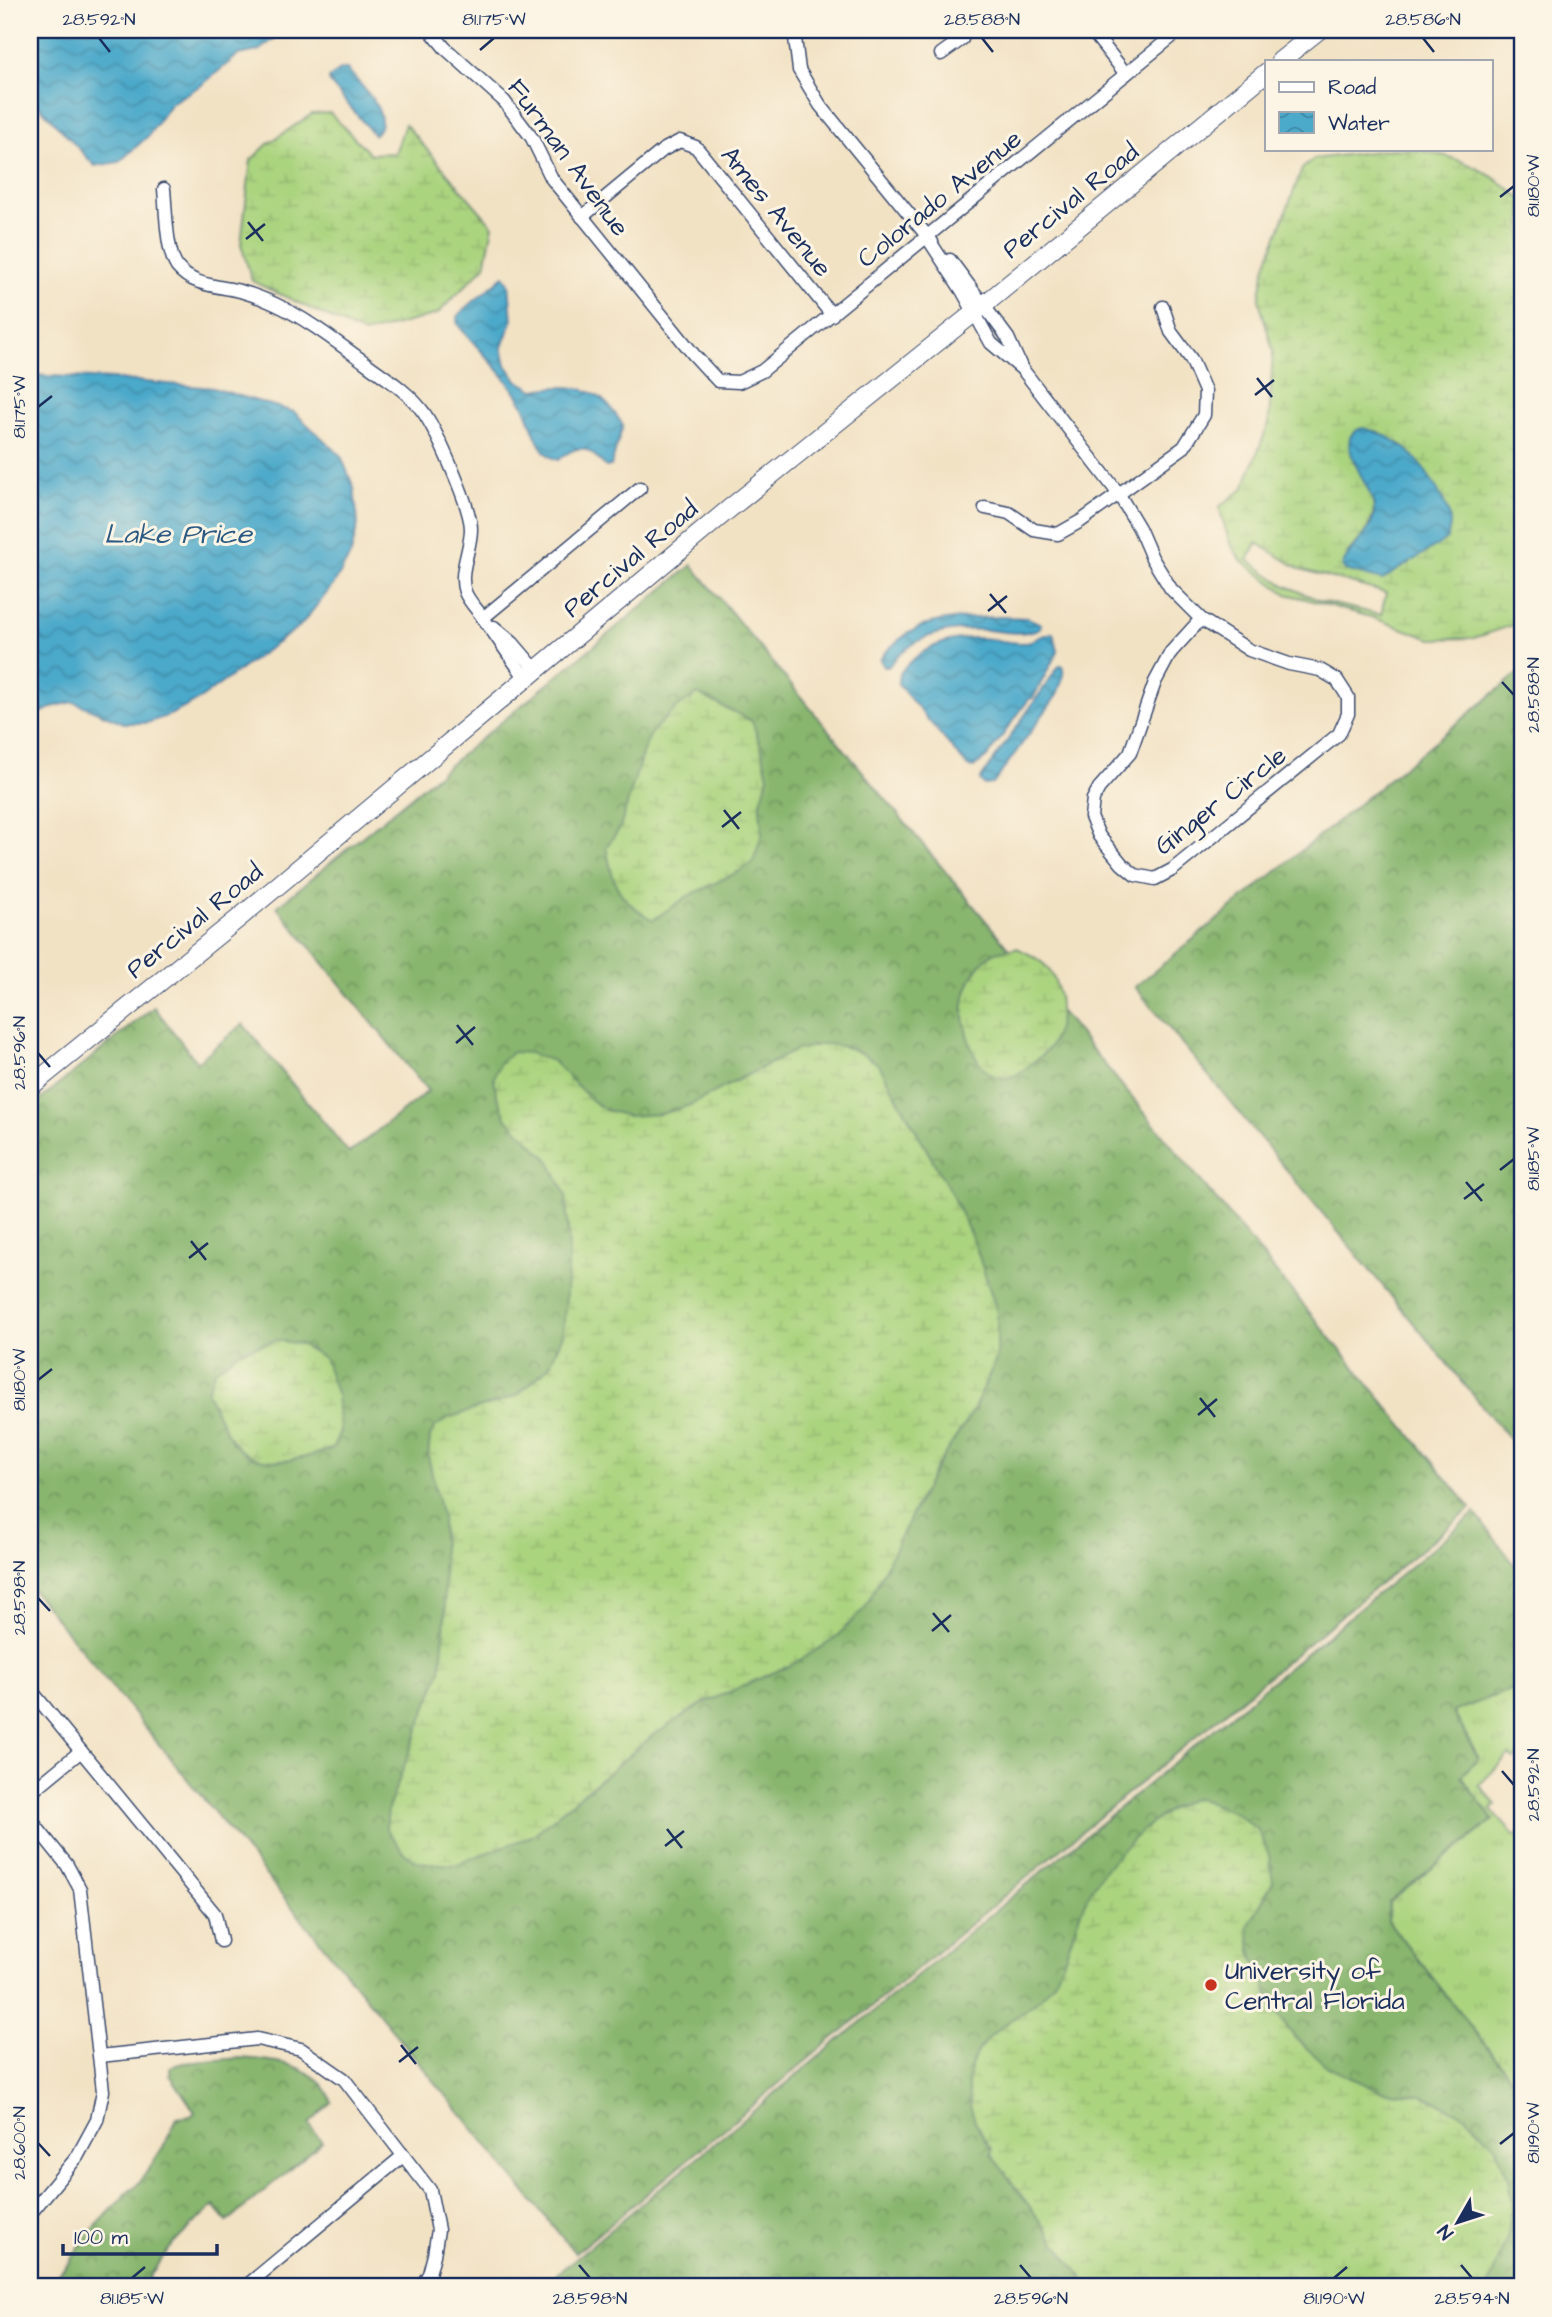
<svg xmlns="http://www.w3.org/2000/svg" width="1552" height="2317" viewBox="0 0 1552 2317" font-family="'Architects Daughter',sans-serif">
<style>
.grass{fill:url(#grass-tufts);stroke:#63826e;stroke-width:2}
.forest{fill:url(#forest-crowns);stroke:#527266;stroke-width:2}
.wetland{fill:url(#wetland-marsh);stroke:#63826e;stroke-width:2;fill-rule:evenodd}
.water{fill:url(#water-waves);stroke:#336c94;stroke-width:2}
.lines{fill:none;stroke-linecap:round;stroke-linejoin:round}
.street-casing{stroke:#3b4a6d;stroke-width:15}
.secondary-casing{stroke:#3b4a6d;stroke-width:20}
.street{stroke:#fff;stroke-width:12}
.secondary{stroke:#fff;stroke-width:18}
.ticks{fill:none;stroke:#1b2f5e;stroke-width:2.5}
.poi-dot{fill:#c8321e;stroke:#fcf5e5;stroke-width:2.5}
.labels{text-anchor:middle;stroke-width:6;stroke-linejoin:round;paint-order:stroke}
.street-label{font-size:26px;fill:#1b2f5e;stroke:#fcf5e5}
.poi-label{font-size:26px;fill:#1b2f5e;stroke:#fcf5e5;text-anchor:start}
.water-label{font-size:28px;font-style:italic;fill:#2c5a84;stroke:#fcf5e5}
.neatline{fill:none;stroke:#1b2f5e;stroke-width:2.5}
.ticks-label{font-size:18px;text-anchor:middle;fill:#1b2f5e}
</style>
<defs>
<pattern id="grass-tufts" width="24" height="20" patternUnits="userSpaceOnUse" patternTransform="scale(1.75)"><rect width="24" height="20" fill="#abd47f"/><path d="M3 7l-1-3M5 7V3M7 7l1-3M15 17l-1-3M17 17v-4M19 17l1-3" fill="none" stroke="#93b670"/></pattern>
<pattern id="forest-crowns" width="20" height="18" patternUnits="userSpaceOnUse" patternTransform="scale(1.75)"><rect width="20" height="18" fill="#88b66e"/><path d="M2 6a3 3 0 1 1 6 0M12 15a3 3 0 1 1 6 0" fill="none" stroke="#6e945e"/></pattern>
<pattern id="wetland-marsh" width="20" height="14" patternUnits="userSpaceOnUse" patternTransform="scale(1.75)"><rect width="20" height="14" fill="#abd47f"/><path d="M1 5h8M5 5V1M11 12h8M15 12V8" fill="none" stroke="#93b670"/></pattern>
<pattern id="water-waves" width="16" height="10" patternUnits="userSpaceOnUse" patternTransform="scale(1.75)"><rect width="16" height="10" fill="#4ba9ca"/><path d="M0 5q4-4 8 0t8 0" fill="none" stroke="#3e8aa7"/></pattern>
</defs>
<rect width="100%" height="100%" fill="#fcf5e5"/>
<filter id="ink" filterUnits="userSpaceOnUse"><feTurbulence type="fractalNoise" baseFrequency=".0143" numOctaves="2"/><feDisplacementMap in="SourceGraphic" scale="14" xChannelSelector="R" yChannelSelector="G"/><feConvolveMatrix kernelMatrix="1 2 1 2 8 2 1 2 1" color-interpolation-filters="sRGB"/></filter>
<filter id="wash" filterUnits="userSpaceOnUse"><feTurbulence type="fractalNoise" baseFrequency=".00686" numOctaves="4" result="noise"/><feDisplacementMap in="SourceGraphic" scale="28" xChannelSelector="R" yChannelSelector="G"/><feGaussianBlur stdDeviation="1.57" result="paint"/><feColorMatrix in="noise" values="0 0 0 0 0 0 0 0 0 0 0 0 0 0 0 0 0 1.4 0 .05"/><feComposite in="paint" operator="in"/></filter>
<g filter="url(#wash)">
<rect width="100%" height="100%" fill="#f2e2c4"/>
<polygon class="grass" points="1522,1685 1522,1758 1519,1756 1514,1760 1509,1755 1479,1785 1496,1805 1491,1810 1515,1836 1522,1831 1522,2092 1388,1921 1389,1902 1493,1820 1460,1776 1478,1757 1453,1711"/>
<g class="forest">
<polygon points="692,565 1471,1508 575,2253 30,1587 30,1108 154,1007 197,1062 243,1024 349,1153 428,1091 277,907"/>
<polygon points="1522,670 1522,1454 1135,987"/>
<polygon points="1475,1513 1522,1574 1522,1685 1453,1712 1478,1758 1461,1776 1493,1820 1389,1902 1388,1921 1522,2092 1522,2287 541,2287"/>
<path d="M240,2058C274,2060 319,2064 332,2102L309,2124L322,2142L227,2222L214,2206C183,2233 163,2251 144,2287H46L69,2263L85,2238L127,2193L140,2182L163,2147L177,2118L191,2116L195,2112L170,2075V2067L184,2063Z"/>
</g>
<g class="wetland">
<polygon points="330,113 370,154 395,153 405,124 493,226 485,266 437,314 364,334 252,281 241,244 251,160 269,143 312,114"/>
<path d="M1392,149C1443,149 1483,165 1522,199V622L1474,638L1431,639L1371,617L1287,594L1242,561L1230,544L1219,507L1243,489L1269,423L1273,351L1259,300L1265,268L1302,169L1314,159ZM1376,431L1404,446L1393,571L1382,580L1347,554C1386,512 1378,503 1351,456ZM1257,543L1300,569L1386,593L1381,615L1321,601L1284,585L1248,560Z"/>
<path d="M698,694L752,721L762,750L768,777L760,806L762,834L753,862L738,872L688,896L653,920C617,899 614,886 606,847L620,828L643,751L652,731L675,709Z"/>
<path d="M1017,948C1029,954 1043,960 1051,973C1063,994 1063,1024 1051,1045C1047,1052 1038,1058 1032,1063C1024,1070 1015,1078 1004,1078C977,1077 966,1038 964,1016C961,994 976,961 996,952C1002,949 1010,949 1017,948Z"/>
<path d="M823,1044C846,1045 861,1051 879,1065L950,1191L975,1244L997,1312V1357L973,1411L935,1469L865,1608L833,1640L793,1664L704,1703L651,1737L532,1836L454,1865L417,1862L403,1852L386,1828L388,1809L441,1669L445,1618L442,1518L428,1456L430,1437L435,1427L448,1418L516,1396L549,1367L563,1334L569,1251L566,1196L549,1160L507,1119L496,1094L494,1077L500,1062L513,1052L530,1053L553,1061L592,1101L606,1110L628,1116L661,1114L690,1105L796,1050Z"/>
<path d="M276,1340L300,1344L324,1358L337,1396L340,1431L333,1448C305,1459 260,1472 235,1445C226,1435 214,1406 207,1392L215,1370L241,1351Z"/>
<path d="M1197,1798L1234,1812L1258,1830L1269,1855L1273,1882L1248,1927L1251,1950L1273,2006L1294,2037L1329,2068L1381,2091L1423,2095L1465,2116L1496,2146L1508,2179L1512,2204L1508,2236L1488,2287H1089L991,2154L992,2149C975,2128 963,2098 970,2070C980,2027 1029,2018 1052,1984C1068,1960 1073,1925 1086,1900C1104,1863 1157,1808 1197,1798Z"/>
</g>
<g class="water">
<polygon points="30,30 286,30 258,51 238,55 203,84 171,103 148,136 119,162 95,166 30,96"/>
<path d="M342,69H347C360,85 396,116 374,135L330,83L329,78Z"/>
<path d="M504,276L509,283L512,321L502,347L506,365L517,380L534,390C558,386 586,383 605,402C612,408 617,417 623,425L611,466L606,467C587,447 581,441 558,460C536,454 533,423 524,406C507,376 481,352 458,325L457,320L459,314Z"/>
<polygon points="30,375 112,379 213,388 294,412 341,456 354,488 358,524 351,554 334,584 300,626 197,701 172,714 147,723 124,723 74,702 55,706 30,718"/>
<path d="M1363,428C1376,431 1391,438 1402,446C1418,456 1450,504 1450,523C1450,528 1448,534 1447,539L1382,580L1345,570L1342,567C1350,544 1376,533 1374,507C1373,486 1327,436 1363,428Z"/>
<path d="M1000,617L1028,618L1041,624L1040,628C1024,636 1004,632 987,630C949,627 914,634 889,666H884L880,660C884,652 892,646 899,640C930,615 962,619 1000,617Z"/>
<path d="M1053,633L1058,651L1033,698L1029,699L987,757L973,768L967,766L898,684C897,674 903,669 910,662C932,642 961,635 990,639C1001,641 1012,643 1023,643C1034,642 1041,634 1053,633Z"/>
<polygon points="1062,665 1064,675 1057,695 993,784 984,785 980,780 982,777 1059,666"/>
</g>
</g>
<g filter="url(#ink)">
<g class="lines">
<defs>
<g id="street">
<polyline points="430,30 445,48 504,101 532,138 552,179 694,355 718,381 739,382 762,371 1180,30"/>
<polyline points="794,30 799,70 820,105 932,242"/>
<polyline points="1092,31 1126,74"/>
<polyline points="941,54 962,39 964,30"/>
<path d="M164,189C166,209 166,251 177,267C192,286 219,286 240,291C251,294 264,299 275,304C307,319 335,341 363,361C384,377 408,391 424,413C437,432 471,507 471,529C471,550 458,572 465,592C469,602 477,609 483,618C498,638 511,659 526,678"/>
<polyline points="582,217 663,150 680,141 696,147 832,315"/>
<polyline points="927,237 963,292 991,343 1023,370 1118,493 1139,528 1152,558 1171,589 1201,619 1249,650 1289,664 1320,670 1337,680 1348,697 1348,714 1339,734 1172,870 1155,879 1135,875 1122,864 1099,836 1091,817 1093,799 1099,788 1130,753 1155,682 1171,652 1201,619"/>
<polyline points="950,260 1008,338 1021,367"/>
<polyline points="985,508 1009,513 1034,530 1058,534 1081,521 1184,447 1204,415 1205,391 1191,359 1171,332 1163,307"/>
<polyline points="483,618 640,488"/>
<polyline points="494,627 513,643 536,670"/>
<polyline points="30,1689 215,1914 221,1941"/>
<polyline points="30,1793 81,1751"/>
<polyline points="30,1819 67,1865 80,1889 103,2091 97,2120 77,2157 30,2214"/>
<polyline points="100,2056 257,2039 301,2049 344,2079 430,2190 438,2230 434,2255 429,2274 421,2287"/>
<polyline points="245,2287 404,2155"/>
</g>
<g id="secondary">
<polyline points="1280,61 1319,30"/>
<polyline points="30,1087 239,918 729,509 985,304 1267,72"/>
</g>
</defs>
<use href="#street" class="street-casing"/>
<use href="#secondary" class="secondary-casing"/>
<use href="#street" class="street"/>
<use href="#secondary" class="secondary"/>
</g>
</g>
<path class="ticks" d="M99,38L110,52M982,38L993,52M1423,38L1434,52M480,50L494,38M1500,197L1514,186M248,222L263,241M246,239L265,224M1257,378L1272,397M1255,395L1274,380M38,407L52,396M990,594L1006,613M988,611L1007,596M1502,682L1514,695M724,810L739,829M722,827L741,812M457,1025L473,1045M456,1043L475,1027M38,1053L50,1067M1500,1170L1514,1159M1466,1182L1482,1201M1464,1199L1484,1184M191,1241L206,1260M189,1258L208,1243M38,1380L52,1369M1200,1398L1215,1417M1198,1415L1217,1399M38,1598L50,1611M933,1613L949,1632M932,1631L951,1615M1502,1771L1514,1785M667,1829L682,1848M665,1846L684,1831M401,2045L416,2064M399,2062L418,2047M38,2143L50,2156M1500,2144L1514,2133M579,2265L590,2278M1020,2265L1031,2278M1461,2265L1472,2278M132,2278L145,2267M1334,2278L1347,2267"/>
<circle class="poi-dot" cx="1211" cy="1985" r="7"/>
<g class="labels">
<g class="street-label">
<text transform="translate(569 157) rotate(54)" y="9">Furman Avenue</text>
<text transform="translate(939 198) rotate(-39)" y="9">Colorado Avenue</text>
<text transform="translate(1070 200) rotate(-39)" y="9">Percival Road</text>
<text transform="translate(777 211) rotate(51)" y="9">Ames Avenue</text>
<text transform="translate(630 558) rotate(-40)" y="9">Percival Road</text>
<text transform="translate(1220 800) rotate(-38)" y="9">Ginger Circle</text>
<text transform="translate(194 920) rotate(-39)" y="9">Percival Road</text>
</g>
<g class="poi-label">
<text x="1225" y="1979">University of<tspan x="1225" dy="30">Central Florida</tspan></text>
</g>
<g class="water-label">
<text x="178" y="543">Lake Price</text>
</g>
</g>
<rect width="1552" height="2317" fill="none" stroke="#fcf5e5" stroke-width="77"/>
<rect x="1265" y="60" width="228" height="91" fill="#fcf5e5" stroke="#a2a6af" stroke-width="2"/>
<rect x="1279" y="82" width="35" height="10" fill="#ffffff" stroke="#a2a6af" stroke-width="2"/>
<text x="1328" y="94" font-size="21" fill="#1b2f5e">Road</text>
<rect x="1279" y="112" width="35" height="21" fill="url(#water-waves)" stroke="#a2a6af" stroke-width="2"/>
<text x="1328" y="130" font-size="21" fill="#1b2f5e">Water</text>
<g transform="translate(1458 2222) rotate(231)" stroke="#fcf5e5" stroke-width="5" paint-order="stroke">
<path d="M0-5L12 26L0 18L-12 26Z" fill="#1b2f5e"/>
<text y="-10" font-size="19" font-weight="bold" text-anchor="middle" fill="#1b2f5e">N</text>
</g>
<path d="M63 2244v10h154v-10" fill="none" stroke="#1b2f5e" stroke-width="3.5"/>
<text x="74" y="2244" font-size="21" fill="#1b2f5e" stroke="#fcf5e5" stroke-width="5" paint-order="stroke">100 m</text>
<rect x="38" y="38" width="1476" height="2240" class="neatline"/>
<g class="ticks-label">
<text x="99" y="25">28.592°N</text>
<text x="494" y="25">81.175°W</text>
<text x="982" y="25">28.588°N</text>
<text x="1423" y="25">28.586°N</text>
<text transform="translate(1533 186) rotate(-90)" y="6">81.180°W</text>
<text transform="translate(19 407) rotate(-90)" y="6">81.175°W</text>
<text transform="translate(1533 695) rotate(-90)" y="6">28.588°N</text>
<text transform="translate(19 1053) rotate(-90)" y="6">28.596°N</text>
<text transform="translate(1533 1159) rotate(-90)" y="6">81.185°W</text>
<text transform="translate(19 1380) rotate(-90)" y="6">81.180°W</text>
<text transform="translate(19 1598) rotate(-90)" y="6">28.598°N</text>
<text transform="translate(1533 1785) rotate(-90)" y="6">28.592°N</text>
<text transform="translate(1533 2133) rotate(-90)" y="6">81.190°W</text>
<text transform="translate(19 2143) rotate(-90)" y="6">28.600°N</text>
<text x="132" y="2304">81.185°W</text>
<text x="590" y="2304">28.598°N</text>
<text x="1031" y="2304">28.596°N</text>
<text x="1334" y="2304">81.190°W</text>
<text x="1472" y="2304">28.594°N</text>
</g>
</svg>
